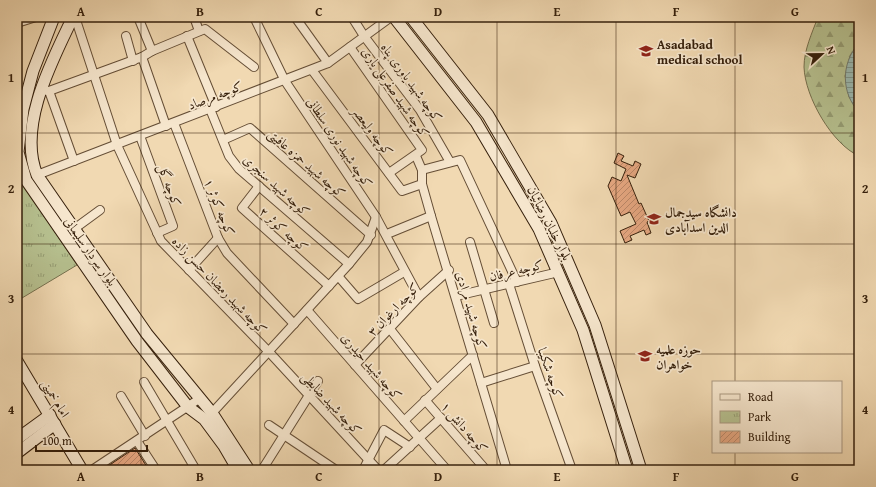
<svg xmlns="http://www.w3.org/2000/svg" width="876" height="487" viewBox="0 0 876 487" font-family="'Gentium Book Plus',Amiri,serif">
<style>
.forest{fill:url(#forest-firs);stroke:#76704e}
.park{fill:url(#park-tufts);stroke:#76704e}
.water{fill:url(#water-rules);stroke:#737c6f}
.building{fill:url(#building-hatch);stroke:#36200c}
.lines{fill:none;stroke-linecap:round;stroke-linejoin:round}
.street-casing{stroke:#654e36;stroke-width:10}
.secondary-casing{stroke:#36200c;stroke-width:13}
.street{stroke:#f6e6cd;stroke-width:8}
.secondary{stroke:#f6e6cd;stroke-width:11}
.grid{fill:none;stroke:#36200c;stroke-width:1;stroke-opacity:0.55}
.labels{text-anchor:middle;stroke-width:3.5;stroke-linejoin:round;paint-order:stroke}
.poi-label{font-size:13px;font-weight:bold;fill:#36200c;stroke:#f6e6cd;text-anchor:start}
.street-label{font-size:13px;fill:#36200c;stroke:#f6e6cd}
.neatline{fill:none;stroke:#36200c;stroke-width:1.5}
.grid-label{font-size:13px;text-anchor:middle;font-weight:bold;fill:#36200c}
</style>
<defs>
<pattern id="forest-firs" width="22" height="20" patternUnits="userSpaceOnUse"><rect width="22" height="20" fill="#b6c08f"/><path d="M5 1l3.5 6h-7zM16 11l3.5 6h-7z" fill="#959c73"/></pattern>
<pattern id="park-tufts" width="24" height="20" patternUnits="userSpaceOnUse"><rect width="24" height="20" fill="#b6c08f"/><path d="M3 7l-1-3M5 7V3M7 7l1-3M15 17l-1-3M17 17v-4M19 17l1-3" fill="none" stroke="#959c73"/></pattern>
<pattern id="water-rules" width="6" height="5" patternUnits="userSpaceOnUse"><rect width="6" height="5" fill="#9bb9b1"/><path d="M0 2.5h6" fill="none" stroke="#7f968e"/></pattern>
<pattern id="building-hatch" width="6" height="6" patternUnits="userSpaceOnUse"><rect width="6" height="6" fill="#e7a882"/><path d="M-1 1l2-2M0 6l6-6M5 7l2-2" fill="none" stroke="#bc8869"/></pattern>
</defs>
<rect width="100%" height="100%" fill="#f1d9b2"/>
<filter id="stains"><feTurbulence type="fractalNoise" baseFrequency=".005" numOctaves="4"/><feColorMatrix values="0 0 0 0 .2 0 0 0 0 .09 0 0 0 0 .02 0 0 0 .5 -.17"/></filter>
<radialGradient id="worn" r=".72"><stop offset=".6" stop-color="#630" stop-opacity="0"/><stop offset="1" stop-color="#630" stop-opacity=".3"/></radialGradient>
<path class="forest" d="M818,17H859V44L850,56L845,76L849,97L859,112V156C832,144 805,97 804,67C804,50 812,33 818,17Z"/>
<polygon class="park" points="17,165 24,186 77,265 17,301"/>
<path class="water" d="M858,44H859V112C841,93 841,64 858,44Z"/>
<g class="building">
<polygon points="618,153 624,156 621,161 633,166 635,161 641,164 635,178 627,175 639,204 641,203 649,221 647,222 651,233 646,235 644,230 630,236 632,240 625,243 620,231 636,224 630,212 621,216 608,186 612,177 621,181 626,169 614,163"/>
<polygon points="135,448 149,470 102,470"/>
</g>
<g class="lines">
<defs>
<g id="street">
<polyline points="75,17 117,145 161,241 269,352 378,470"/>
<polyline points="138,17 152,51"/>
<polyline points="194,17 199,31"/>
<polyline points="254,17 285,81 376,217 419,297"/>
<polyline points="295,17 328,63"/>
<polyline points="352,17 364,36 420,110 450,162"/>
<polyline points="17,23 36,17"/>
<polyline points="126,36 133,61"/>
<polyline points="187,36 216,107"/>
<polyline points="350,47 422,150 389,173"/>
<polyline points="142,57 166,126"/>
<polyline points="312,70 402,191 422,184"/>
<polyline points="41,90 49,91 142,57 152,51 205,29 254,67"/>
<polyline points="49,91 74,161"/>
<polyline points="210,109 229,156 239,169 349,264"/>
<polyline points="174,123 218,238 227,253 294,324"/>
<polyline points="140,136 173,226 157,233"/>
<polyline points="223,140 250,128 371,235"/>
<polyline points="416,156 422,170 422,184 431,216 507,470"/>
<polyline points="422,170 460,160 517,282"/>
<polyline points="37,175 328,63 391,17"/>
<polyline points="259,186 242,208 329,286"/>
<polyline points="74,229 100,210"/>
<polyline points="387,234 431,216"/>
<polyline points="470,242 494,323"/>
<polyline points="189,270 218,238"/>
<polyline points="338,276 358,299 404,272"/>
<polyline points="509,284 535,366 572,470"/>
<polyline points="456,296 559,272"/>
<polyline points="307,310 447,470"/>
<polyline points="390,329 437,389"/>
<polyline points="355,365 419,297 449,270"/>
<polyline points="144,382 196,470"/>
<polyline points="481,383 535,366"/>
<polyline points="121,396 145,436"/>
<polyline points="425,400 486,470"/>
<polyline points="212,413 349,264 367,242 376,217"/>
<polyline points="404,421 473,355"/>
<polyline points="269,425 336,470"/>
<polyline points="137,441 156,470"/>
<polyline points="92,470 199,399"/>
<polyline points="262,470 318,381"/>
<polyline points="363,470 384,430 410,447"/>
<polyline points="384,470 441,418"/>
</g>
<g id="secondary">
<polyline points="54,17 33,71 23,109 18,152 26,180 137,341 188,407 204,419 224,446 238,470"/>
<path d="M73,17C52,61 17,126 37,175L147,334L212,413L249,470"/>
<polyline points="394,17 476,122 539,229 583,330 627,470"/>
<polyline points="411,17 488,115 551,223 595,325 641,470"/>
<polyline points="17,361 82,470"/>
<polyline points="17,439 50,415"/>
<polyline points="17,453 55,424"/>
</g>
</defs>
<use href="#street" class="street-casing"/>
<use href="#secondary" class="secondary-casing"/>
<use href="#street" class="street"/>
<use href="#secondary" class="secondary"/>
</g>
<path class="grid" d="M141,17V470M260,17V470M379,17V470M497,17V470M616,17V470M735,17V382M17,133H859M17,244H859M17,354H859M735,452V470"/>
<defs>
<symbol id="university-bare" viewBox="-9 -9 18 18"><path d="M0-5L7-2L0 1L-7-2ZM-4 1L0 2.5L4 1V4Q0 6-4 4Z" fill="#8f2418" stroke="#f6e6cd" stroke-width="2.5" paint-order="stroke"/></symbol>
</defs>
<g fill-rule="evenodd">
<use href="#university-bare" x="636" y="41" width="20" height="20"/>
<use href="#university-bare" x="644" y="209" width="20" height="20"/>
<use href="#university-bare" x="635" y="346" width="20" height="20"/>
</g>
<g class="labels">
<g class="poi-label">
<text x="657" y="49">Asadabad<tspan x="657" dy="15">medical school</tspan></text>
<text x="665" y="217">دانشگاه سیدجمال<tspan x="665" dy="15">الدین اسدآبادی</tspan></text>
<text x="656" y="354">حوزه علمیه<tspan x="656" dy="15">خواهران</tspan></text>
</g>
<g class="street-label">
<text transform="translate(412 82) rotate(54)" y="5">کوچه شهید یاوری پناه</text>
<text transform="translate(396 92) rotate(55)" y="5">کوچه شهید صفرعلی یاری</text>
<text transform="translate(215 95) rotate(-21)" y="5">کوچه مرصاد</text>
<text transform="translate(373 131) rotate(53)" y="5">کوچه ولیعصر</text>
<text transform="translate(340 142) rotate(56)" y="5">کوچه شهید نوری سلطانی</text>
<text transform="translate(307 163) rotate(41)" y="5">کوچه شهید حمزه عافیتی</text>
<text transform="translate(170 185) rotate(70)" y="5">کوچه گل</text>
<text transform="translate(277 185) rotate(42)" y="5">کوچه شهید سنجری</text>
<text transform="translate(220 207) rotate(68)" y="5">کوچه کوثر ۱</text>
<text transform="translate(550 223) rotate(63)" y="5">بلوار خلبان رضائیان</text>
<text transform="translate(284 229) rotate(42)" y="5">کوچه کوثر ۲</text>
<text transform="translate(91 251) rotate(55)" y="5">بلوار سردار سلیمانی</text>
<text transform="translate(516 270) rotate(-13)" y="5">کوچه عرفان</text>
<text transform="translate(220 285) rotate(46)" y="5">کوچه شهید رمضان حسن زاده</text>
<text transform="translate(393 309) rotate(-46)" y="5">کوچه ارغوان ۳</text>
<text transform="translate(472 310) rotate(74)" y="5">کوچه شهید مرادی</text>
<text transform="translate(372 366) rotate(49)" y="5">کوچه شهید حیدری</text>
<text transform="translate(551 373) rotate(71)" y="5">کوچه شکیبا</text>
<text transform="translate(56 398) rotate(59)" y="5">امام خمینی</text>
<text transform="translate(332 403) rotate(47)" y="5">کوچه شهید ضابطی</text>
<text transform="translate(465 427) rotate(49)" y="5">کوچه دانش ۱</text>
</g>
</g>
<rect width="876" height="487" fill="none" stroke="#f1d9b2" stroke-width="44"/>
<rect x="712" y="381" width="130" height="72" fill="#f6e6cd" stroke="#a99780"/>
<rect x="720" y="394" width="20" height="6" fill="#f6e6cd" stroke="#a99780"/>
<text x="748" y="401" font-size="12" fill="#36200c">Road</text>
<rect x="720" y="411" width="20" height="12" fill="url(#park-tufts)" stroke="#a99780"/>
<text x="748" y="421" font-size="12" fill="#36200c">Park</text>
<rect x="720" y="431" width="20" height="12" fill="url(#building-hatch)" stroke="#a99780"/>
<text x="748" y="441" font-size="12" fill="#36200c">Building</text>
<g transform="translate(822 54) rotate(68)" stroke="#f6e6cd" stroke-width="3" paint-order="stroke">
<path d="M0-3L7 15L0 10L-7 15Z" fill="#36200c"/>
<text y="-6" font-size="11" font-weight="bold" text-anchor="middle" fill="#36200c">N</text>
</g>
<path d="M36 445v6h111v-6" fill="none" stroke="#36200c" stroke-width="2"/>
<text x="42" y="445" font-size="12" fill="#36200c" stroke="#f6e6cd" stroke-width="3" paint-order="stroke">100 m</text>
<rect x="22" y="22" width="832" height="443" class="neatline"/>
<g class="grid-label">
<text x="81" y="16">A</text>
<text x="200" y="16">B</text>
<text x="319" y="16">C</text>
<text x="438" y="16">D</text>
<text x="557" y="16">E</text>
<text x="676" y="16">F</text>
<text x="795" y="16">G</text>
<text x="11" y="82">1</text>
<text x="865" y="82">1</text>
<text x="11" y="193">2</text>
<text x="865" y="193">2</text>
<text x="11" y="303">3</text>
<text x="865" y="303">3</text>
<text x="11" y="414">4</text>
<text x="865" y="414">4</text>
<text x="81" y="481">A</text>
<text x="200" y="481">B</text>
<text x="319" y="481">C</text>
<text x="438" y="481">D</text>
<text x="557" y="481">E</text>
<text x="676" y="481">F</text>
<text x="795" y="481">G</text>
</g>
<rect width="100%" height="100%" filter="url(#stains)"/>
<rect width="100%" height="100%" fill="url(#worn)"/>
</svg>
